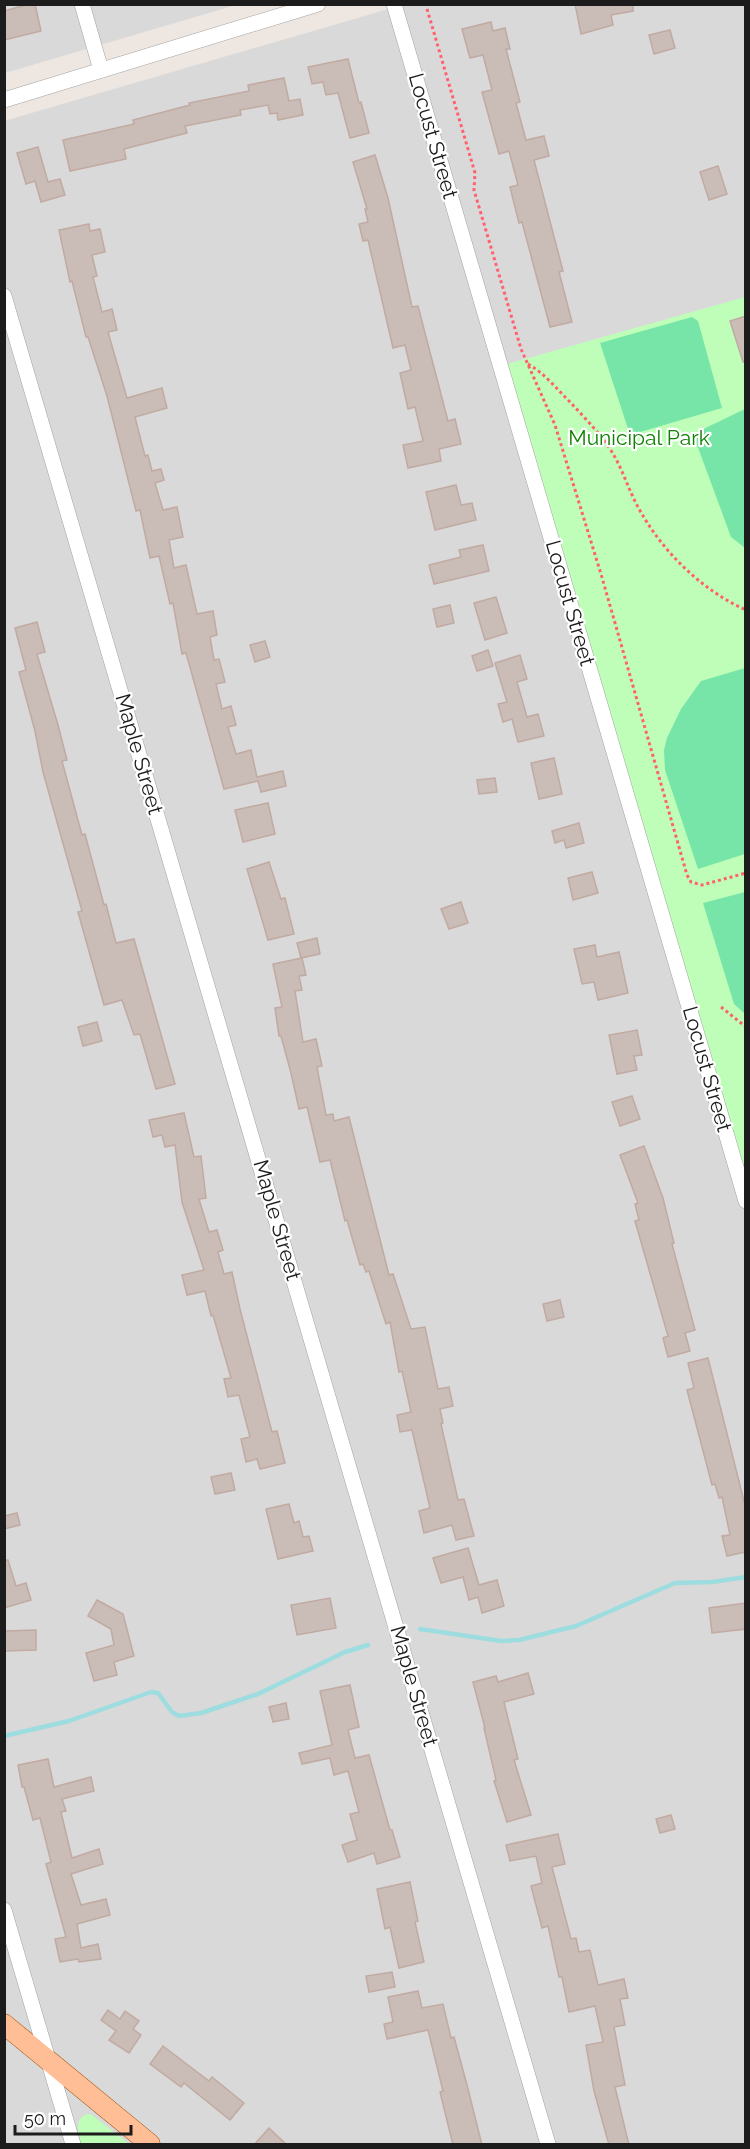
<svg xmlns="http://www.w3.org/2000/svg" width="750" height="2149" viewBox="0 0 750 2149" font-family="Raleway,sans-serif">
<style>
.residential{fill:#dad9d9}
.park{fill:#bffeb8}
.pitch{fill:#77e5a7}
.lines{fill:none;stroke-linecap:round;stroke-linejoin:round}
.stream{stroke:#9ddde0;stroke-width:4.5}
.building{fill:#cabcb7;stroke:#c1aaa2;stroke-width:1.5}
.minor-casing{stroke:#a3a3a3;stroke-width:16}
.major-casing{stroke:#944900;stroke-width:21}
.path{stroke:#ff616d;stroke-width:3;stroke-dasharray:3 3;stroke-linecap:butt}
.minor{stroke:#fff;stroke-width:15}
.major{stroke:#ffbe95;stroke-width:20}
.labels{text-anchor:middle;stroke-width:4.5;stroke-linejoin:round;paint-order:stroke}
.street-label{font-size:21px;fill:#1c1c1c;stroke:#fff}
.park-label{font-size:21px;fill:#0f8103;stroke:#fff}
</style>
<rect width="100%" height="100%" fill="#eee7e1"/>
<g class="residential">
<polygon points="5,5 236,5 5,73"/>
<polygon points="402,5 745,5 745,2144 5,2144 4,121"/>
</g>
<g class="park">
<polygon points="745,297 745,1172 507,364"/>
<path d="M91,2114L129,2144H81C78,2132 73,2115 91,2114Z"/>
</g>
<g class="pitch">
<polygon points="692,317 698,321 722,408 630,435 600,343"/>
<polygon points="745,409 745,548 731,537 693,434"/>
<polygon points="745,668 745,854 698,869 665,770 664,750 667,738 681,709 701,681"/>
<polygon points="745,892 746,892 745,1014 734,1004 703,903"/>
</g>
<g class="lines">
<g class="stream">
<polyline points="420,1629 501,1641 519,1640 576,1626 675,1583 712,1582 746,1577"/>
<polyline points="4,1736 69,1721 151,1692 158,1693 172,1712 179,1716 201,1713 258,1694 345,1652 368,1645"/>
</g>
</g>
<g class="building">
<polygon points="29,4 35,4 41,31 4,40 4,11"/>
<polygon points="575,4 633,4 633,11 611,15 613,25 581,34"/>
<polygon points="491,22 493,31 505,28 510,49 506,49 520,102 516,103 526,140 544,136 549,156 534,160 563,271 559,272 572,322 550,327 522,222 519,223 510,187 518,185 509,151 499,154 482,92 492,90 483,55 470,58 462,29"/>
<polygon points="670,30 675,48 654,54 649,35"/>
<polygon points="348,59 359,103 361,102 369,133 350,138 338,93 326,95 323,82 312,84 308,67"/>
<polygon points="284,78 289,101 300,99 303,115 278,120 277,113 270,114 268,105 240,110 241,115 185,126 187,133 124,149 126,159 70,171 63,140 134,124 133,120 190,105 189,103 249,91 248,85"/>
<polygon points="38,147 48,182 60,179 65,195 41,202 35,181 26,184 17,153"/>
<polygon points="375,155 388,198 412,307 418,306 448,421 455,419 461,444 439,449 441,461 408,468 403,445 423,441 415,407 408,409 400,373 411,370 405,345 393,348 368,240 363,241 359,224 368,222 365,209 367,209 353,162"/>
<polygon points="718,166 727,194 709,200 700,172"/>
<polygon points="89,224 90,231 100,229 105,252 92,255 97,276 93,277 102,312 112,309 117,330 108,332 127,398 162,388 167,408 135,417 145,456 148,455 152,471 161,469 164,480 155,483 163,510 177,507 183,537 169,540 174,568 186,565 197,614 213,611 217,635 210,637 214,660 219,659 225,682 216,684 222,709 231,706 236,725 228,727 236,754 251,750 257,777 283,771 286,786 261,792 258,781 224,789 186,653 182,654 173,603 170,604 159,556 150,558 140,510 136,511 107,396 88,337 86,337 72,281 70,282 59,230"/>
<polygon points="746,316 746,362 743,362 730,321"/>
<polygon points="456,485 461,505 472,503 476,520 435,530 426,492"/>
<polygon points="483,545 489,571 434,584 429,565 461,557 459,550"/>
<polygon points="496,597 507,633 485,640 474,603"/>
<polygon points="450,605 454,623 437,627 433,609"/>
<polygon points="37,622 45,652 37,654 58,725 67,760 62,761 82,835 85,834 104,905 106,904 116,943 134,939 175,1084 156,1089 140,1034 134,1035 122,1000 104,1005 78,912 82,911 43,772 35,731 19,672 26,670 15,628"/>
<polygon points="265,641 270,657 255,662 250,645"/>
<polygon points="488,650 493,666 477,671 472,656"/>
<polygon points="520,655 527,679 517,682 527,717 538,714 544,736 518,742 512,719 503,722 498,704 507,702 495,663"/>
<polygon points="554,758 562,794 539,799 531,763"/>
<polygon points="495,778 497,792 479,794 477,780"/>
<polygon points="268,803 275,834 243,842 235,810"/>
<polygon points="579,823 584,843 566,848 564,840 555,843 552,831"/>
<polygon points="269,862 281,899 285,898 294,934 268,940 247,869"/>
<polygon points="592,872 598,893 573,900 568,878"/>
<polygon points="461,902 468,923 449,929 441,909"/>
<polygon points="317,938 320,954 301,958 297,943"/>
<polygon points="595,945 597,957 619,952 628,993 598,1000 594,982 582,984 574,949"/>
<polygon points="302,958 306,975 299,976 302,990 295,991 303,1042 316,1039 322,1066 317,1067 326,1115 333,1114 334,1121 349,1117 389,1275 393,1274 411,1329 425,1327 438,1389 449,1387 453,1406 440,1409 443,1423 441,1424 458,1500 464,1499 474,1536 456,1540 452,1525 424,1533 419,1511 430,1508 412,1430 400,1432 397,1415 411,1412 402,1371 399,1372 390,1322 386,1324 369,1271 366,1272 363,1264 360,1265 347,1220 345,1221 330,1160 320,1162 307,1107 299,1109 291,1073 281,1036 279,1036 275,1008 282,1007 273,964"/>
<polygon points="97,1022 102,1041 83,1046 78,1027"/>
<polygon points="637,1030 642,1055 634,1056 637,1070 617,1074 609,1035"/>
<polygon points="632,1096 640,1119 620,1126 612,1102"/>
<polygon points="184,1113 194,1157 201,1156 206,1198 199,1199 209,1232 217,1230 223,1250 218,1252 224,1274 232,1272 240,1309 272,1432 277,1431 285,1463 260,1469 257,1459 246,1462 241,1439 250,1437 239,1395 228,1397 224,1379 231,1378 213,1315 211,1316 205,1291 187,1295 182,1275 204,1270 182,1202 175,1145 165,1147 162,1135 153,1137 149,1120"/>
<polygon points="644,1146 663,1198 674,1243 672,1244 695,1330 685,1333 690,1351 668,1357 663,1338 668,1336 635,1221 639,1220 635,1204 638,1203 620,1155"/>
<polygon points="560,1300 564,1317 547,1321 543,1304"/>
<polygon points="708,1358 746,1509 746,1552 727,1556 722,1536 730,1535 722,1497 719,1498 715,1484 712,1485 687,1390 694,1388 688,1363"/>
<polygon points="231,1473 235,1490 215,1494 211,1477"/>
<polygon points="289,1504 294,1523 299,1521 303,1537 309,1536 313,1551 278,1559 266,1509"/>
<polygon points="17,1513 20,1525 4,1529 4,1516"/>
<polygon points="468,1548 479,1585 497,1580 504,1606 482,1613 478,1597 469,1600 463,1577 441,1583 433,1558"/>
<polygon points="4,1560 8,1560 16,1586 26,1583 31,1600 4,1608"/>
<polygon points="330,1598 336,1628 297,1635 291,1605"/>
<polygon points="97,1600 123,1614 134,1656 114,1662 117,1675 94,1681 86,1653 114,1645 111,1629 88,1616"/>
<polygon points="746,1603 746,1629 712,1633 709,1608"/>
<polygon points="36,1630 36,1650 4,1651 4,1631"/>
<polygon points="528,1673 534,1694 504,1702 518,1759 514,1760 531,1815 507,1822 494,1781 496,1780 484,1728 485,1728 473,1682 496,1676 498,1682"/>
<polygon points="350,1685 359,1727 348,1730 355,1758 369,1755 390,1830 392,1830 400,1857 377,1864 374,1853 348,1862 342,1845 357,1840 350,1814 359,1812 348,1771 334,1775 330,1758 302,1764 299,1753 332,1745 320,1691"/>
<polygon points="286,1703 289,1719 273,1722 269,1707"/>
<polygon points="48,1759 54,1787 91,1777 94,1791 62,1799 66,1811 61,1812 72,1858 99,1849 103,1864 71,1874 81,1905 106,1899 110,1915 77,1924 81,1948 98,1944 101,1959 79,1962 78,1959 60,1962 55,1939 66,1937 46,1864 51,1862 40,1818 33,1820 24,1787 22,1787 18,1765"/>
<polygon points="671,1815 675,1829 660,1833 656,1819"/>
<polygon points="558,1834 565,1864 552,1867 571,1939 576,1938 579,1952 590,1950 598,1985 624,1979 628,1998 620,1999 625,2025 614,2027 625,2085 615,2087 629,2145 609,2145 594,2091 586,2045 603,2042 595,2006 569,2012 562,1977 559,1977 548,1926 542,1928 531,1886 542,1883 536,1856 510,1861 506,1845"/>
<polygon points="410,1882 418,1921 415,1922 424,1962 399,1968 390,1927 385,1929 377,1889"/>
<polygon points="392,1972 395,1987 369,1992 366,1976"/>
<polygon points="418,1991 422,2008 443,2004 451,2038 454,2037 467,2085 482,2145 453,2145 440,2092 443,2091 428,2030 387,2039 384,2024 393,2022 388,1997"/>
<polygon points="108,2010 120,2019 125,2011 139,2021 133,2029 141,2035 129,2053 109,2040 116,2031 101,2020"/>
<polygon points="163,2046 209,2081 212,2077 244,2103 230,2120 184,2083 181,2087 150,2064"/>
<polygon points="269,2128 287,2145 254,2145"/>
</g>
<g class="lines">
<defs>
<g id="minor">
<polyline points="82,4 101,70"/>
<polyline points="394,4 746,1201"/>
<polyline points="4,100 318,4"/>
<polyline points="4,296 548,2144"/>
<polyline points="4,1910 73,2144"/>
</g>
<polyline id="major" points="4,2024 150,2144"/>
</defs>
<use href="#minor" class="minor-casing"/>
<use href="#major" class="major-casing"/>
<g class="path">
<polyline points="427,9 475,173 474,190 521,349 555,425 601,574 687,875 691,882 702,885 746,873"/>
<path d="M528,364C544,373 556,388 569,401C583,416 598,431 610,449C622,467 628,489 638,507C661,550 701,590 746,610"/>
<polyline points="721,1007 746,1027"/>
</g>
<use href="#minor" class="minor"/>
<use href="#major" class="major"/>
</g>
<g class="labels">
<g class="street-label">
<text transform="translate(433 136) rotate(74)" y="7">Locust Street</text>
<text transform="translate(570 603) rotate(74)" y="7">Locust Street</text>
<text transform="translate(139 754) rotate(74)" y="7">Maple Street</text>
<text transform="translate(707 1069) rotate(74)" y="7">Locust Street</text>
<text transform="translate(277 1220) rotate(74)" y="7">Maple Street</text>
<text transform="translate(414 1686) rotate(74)" y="7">Maple Street</text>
</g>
<g class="park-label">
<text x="639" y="445">Municipal Park</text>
</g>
</g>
<rect width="750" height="2149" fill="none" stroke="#1c1c1c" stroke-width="12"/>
<path d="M15 2125v9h116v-9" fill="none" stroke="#1c1c1c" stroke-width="3"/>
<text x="24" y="2125" font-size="18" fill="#1c1c1c" stroke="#ffffff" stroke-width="4.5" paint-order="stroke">50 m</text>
</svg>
